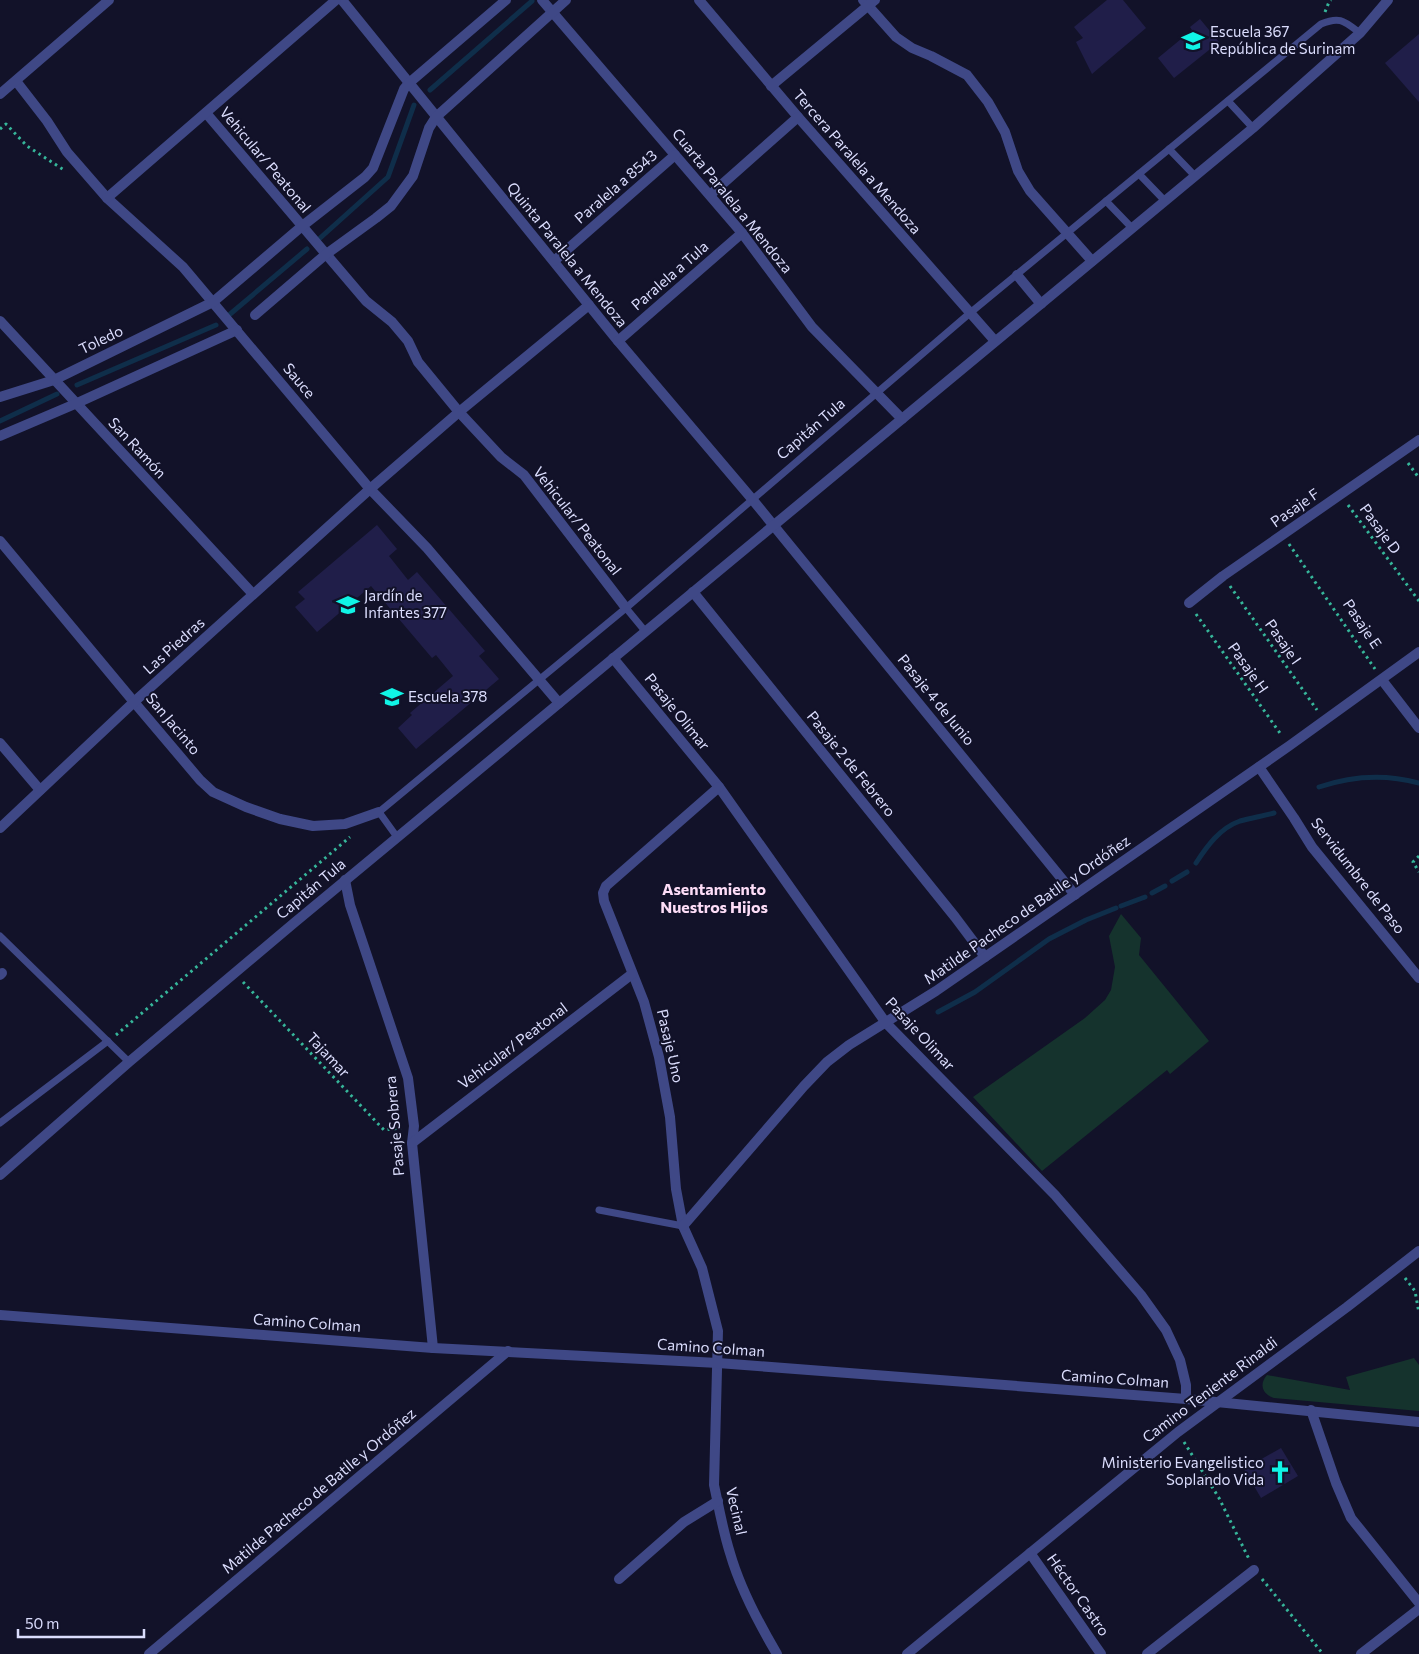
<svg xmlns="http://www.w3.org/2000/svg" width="1419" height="1654" viewBox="0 0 1419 1654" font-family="Commissioner,sans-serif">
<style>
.green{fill:#15332d}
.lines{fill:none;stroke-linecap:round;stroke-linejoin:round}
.stream{stroke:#0f2e4a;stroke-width:5}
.building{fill:#201e49}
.path{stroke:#36b69a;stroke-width:3;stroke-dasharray:2.5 4;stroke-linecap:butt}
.lane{stroke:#3f4886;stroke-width:7}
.street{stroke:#3f4886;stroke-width:10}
.labels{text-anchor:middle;stroke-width:4;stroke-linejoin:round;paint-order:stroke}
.poi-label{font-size:15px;fill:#dbddfd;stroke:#121229;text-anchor:start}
.street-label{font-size:15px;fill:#dbddfd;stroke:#121229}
.neighbourhood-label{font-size:16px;font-weight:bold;fill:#fdddf7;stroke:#121229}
</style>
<rect width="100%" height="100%" fill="#121229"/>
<g class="green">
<polygon points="1121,914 1141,938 1139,955 1209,1041 1170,1074 1167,1070 1042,1171 973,1097 1085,1018 1105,1000 1111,990 1115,967 1109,936"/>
<path d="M1414,1358L1419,1365V1411L1274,1398C1262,1394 1259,1384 1267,1375L1350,1390L1346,1377Z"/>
</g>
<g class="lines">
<g class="stream">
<polyline points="430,90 532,1"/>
<polyline points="319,239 388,177 414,105"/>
<polyline points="229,315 307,249"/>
<polyline points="77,385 216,325"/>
<polyline points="0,421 57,394"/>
<path d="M1319,787C1351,776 1386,774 1419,783"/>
<path d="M1196,863C1207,846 1220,828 1240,821C1251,818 1263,816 1274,813"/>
<polyline points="1172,881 1187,872"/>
<polyline points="1152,893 1165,886"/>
<polyline points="1121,906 1145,897"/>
<polyline points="938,1012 975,992 1049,939 1086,920 1116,908"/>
</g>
</g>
<g class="building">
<polygon points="1107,0 1123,0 1146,28 1092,74 1076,42 1083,38 1074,27"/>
<polygon points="1200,19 1219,42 1174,78 1158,58 1192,30 1190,27"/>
<polygon points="1419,34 1419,102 1385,63"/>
<polygon points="377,525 397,549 389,556 408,580 417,572 485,651 479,656 499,679 416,749 398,728 412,715 410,713 453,676 436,655 432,658 371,586 317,632 295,607 305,599 298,592"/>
<polygon points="1281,1448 1298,1476 1261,1498 1244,1469"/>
</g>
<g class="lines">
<g class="path">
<polyline points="1325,12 1329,2 1331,0"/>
<polyline points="0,129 6,124 27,146 64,170"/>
<polyline points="1408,463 1419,478"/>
<polyline points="1348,505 1419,601"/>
<polyline points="1289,544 1375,669"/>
<polyline points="1230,586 1317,710"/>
<polyline points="1196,614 1282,736"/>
<polyline points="1419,856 1413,862 1419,872"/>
<polyline points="243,982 384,1130 401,1128"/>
<polyline points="116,1035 350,837"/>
<polyline points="1405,1278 1415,1291 1419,1313"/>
<polyline points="1184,1442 1219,1498 1249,1559"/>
<polyline points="1262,1579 1323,1654"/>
</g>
<g class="lane">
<polyline points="1228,101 1253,128"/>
<polyline points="1169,149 1195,176"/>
<polyline points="1139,174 1165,201"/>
<polyline points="1106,201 1132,228"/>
<path d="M645,631L626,608L970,313L1321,24C1340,16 1344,21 1360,33"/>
<polyline points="397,837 379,812 626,608"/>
<polyline points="0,936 129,1062"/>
<polyline points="0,1123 108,1041"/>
<polyline points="599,1210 683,1226"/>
</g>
<g class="street">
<polyline points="342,0 618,341 752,499 1075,895"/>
<polyline points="542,0 742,233 812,327 902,419"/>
<polyline points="699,0 798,117 995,341"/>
<polyline points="863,0 896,37 912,48 931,56 967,75 988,102 1005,132 1018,171 1030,191 1092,261"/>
<polyline points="16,81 47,121 67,152 107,198 183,267 370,489 427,548 559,703"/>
<polyline points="771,86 875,0"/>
<polyline points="0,94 109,0"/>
<polyline points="206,113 366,301 392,322 408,341 418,362 459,412 501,457 524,475 626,608"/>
<polyline points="710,195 798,117"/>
<polyline points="107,198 336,0"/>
<polyline points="554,261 675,155"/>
<polyline points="1017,275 1041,304"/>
<polyline points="255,315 325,255 376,218 391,206 413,176 429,128 436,117 566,0"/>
<polyline points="0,321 253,594"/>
<polyline points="618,341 742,233"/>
<polyline points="0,397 54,380 213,302 301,227 365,177 373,168 404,89 409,83 506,0"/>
<polyline points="0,436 75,404 237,330"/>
<polyline points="0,541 134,702 200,780 213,792 246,807 280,819 313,826 345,824 379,812"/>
<polyline points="693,592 955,917 985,957"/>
<polyline points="1189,603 1223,576 1419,440"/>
<polyline points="613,658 719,787 886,1023 1055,1195 1141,1295 1166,1330 1180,1360 1186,1385 1186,1399"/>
<polyline points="1382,680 1419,728"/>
<polyline points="0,743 40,790"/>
<polyline points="1259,767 1294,818 1312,847 1419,978"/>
<path d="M719,787L606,886L603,893L604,901L644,1002L659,1057L670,1117L676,1189L683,1226L702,1268L718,1331L714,1485C719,1508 723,1531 730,1553C740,1588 758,1622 777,1654"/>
<polyline points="0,828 134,702 370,489 459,412 589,305"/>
<polyline points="345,880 350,905 408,1078 414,1126 412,1143 433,1348"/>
<polyline points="0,975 2,973"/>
<polyline points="412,1143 632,974"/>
<polyline points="0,1175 129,1062 294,923 1253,128 1360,33 1388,0"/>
<polyline points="683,1226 804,1086 827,1062 849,1045 936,991 1289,746 1419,652"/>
<polyline points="0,1315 433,1348 718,1363 1186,1399 1419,1422"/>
<polyline points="1311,1410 1336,1483 1351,1518 1419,1603"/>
<polyline points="1030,1553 1101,1654"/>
<polyline points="619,1579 684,1522 718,1501"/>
<polyline points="149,1654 508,1351"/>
<polyline points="907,1654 1178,1432 1347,1307 1419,1251"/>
<polyline points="1147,1654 1254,1570"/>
<polyline points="1361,1654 1419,1609"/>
</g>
</g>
<defs>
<symbol id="school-bare" viewBox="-9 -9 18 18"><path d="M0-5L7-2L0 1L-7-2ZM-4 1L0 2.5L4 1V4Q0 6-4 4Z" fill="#10f4e6" stroke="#121229" stroke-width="2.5" paint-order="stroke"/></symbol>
<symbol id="church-bare" viewBox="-9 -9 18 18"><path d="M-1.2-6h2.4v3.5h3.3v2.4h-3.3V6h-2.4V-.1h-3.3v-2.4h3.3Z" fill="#10f4e6" stroke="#121229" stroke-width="2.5" paint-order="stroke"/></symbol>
</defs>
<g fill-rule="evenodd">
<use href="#school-bare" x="1177" y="25" width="32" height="32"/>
<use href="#school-bare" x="332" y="589" width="32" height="32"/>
<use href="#school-bare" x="376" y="681" width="32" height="32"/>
<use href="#church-bare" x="1264" y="1456" width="32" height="32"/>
</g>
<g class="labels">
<g class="poi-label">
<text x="1210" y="37">Escuela 367<tspan x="1210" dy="17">República de Surinam</tspan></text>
<text x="364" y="601">Jardín de<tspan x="364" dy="17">Infantes 377</tspan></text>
<text x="408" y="702">Escuela 378</text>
<text x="1264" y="1468" text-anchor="end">Ministerio Evangelistico<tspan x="1264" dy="17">Soplando Vida</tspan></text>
</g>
<g class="street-label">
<text transform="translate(265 160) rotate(50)" y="5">Vehicular/ Peatonal</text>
<text transform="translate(857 162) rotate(49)" y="5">Tercera Paralela a Mendoza</text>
<text transform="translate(616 187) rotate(-41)" y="5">Paralela a 8543</text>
<text transform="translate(732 201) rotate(51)" y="5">Cuarta Paralela a Mendoza</text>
<text transform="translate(567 255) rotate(51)" y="5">Quinta Paralela a Mendoza</text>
<text transform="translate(670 276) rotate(-41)" y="5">Paralela a Tula</text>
<text transform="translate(101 340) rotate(-26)" y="5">Toledo</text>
<text transform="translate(299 381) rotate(50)" y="5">Sauce</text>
<text transform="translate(811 429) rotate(-41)" y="5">Capitán Tula</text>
<text transform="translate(137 448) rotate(47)" y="5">San Ramón</text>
<text transform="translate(1295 508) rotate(-35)" y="5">Pasaje F</text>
<text transform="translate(577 521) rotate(52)" y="5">Vehicular/ Peatonal</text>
<text transform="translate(1380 529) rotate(54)" y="5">Pasaje D</text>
<text transform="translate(1362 624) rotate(56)" y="5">Pasaje E</text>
<text transform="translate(1283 642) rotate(55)" y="5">Pasaje I</text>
<text transform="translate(174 646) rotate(-42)" y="5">Las Piedras</text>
<text transform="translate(1248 668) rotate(55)" y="5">Pasaje H</text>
<text transform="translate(936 700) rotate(51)" y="5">Pasaje 4 de Junio</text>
<text transform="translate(677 712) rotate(51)" y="5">Pasaje Olimar</text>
<text transform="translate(173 724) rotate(50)" y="5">San Jacinto</text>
<text transform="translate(851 764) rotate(51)" y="5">Pasaje 2 de Febrero</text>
<text transform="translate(1358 876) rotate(52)" y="5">Servidumbre de Paso</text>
<text transform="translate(311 889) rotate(-40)" y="5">Capitán Tula</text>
<text transform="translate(1027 910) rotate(-35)" y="5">Matilde Pacheco de Batlle y Ordóñez</text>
<text transform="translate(920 1034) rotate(47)" y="5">Pasaje Olimar</text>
<text transform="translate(513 1046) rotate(-37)" y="5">Vehicular/ Peatonal</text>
<text transform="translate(670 1046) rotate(77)" y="5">Pasaje Uno</text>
<text transform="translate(328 1055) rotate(47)" y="5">Tajamar</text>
<text transform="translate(395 1126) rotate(-95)" y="5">Pasaje Sobrera</text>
<text transform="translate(307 1323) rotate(4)" y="5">Camino Colman</text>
<text transform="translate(711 1348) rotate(4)" y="5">Camino Colman</text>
<text transform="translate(1115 1379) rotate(4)" y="5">Camino Colman</text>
<text transform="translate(1210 1390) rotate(-37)" y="5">Camino Teniente Rinaldi</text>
<text transform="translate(319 1491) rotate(-40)" y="5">Matilde Pacheco de Batlle y Ordóñez</text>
<text transform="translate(736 1511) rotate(77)" y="5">Vecinal</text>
<text transform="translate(1078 1595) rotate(55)" y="5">Héctor Castro</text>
</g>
<g class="neighbourhood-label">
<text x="714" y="895">Asentamiento<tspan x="714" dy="18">Nuestros Hijos</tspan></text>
</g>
</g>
<path d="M18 1629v8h126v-8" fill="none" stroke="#dbddfd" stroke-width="2.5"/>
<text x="25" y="1629" font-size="15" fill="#dbddfd" stroke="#121229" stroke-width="4" paint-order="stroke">50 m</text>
</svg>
